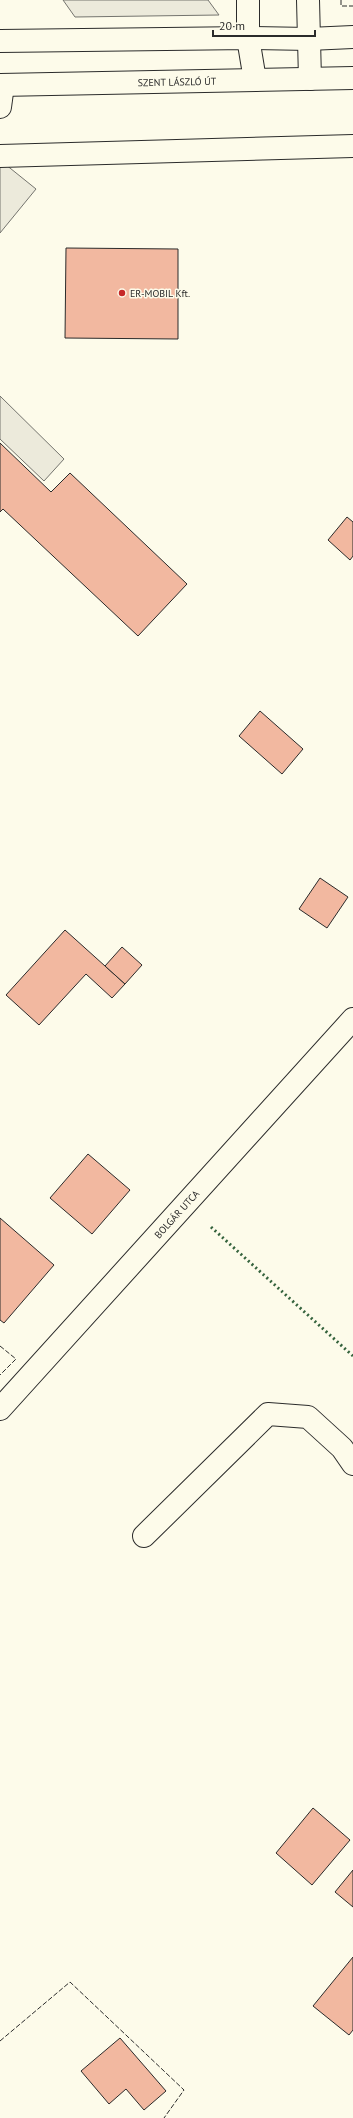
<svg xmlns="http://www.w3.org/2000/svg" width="353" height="2118" viewBox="0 0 353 2118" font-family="'PT Sans',sans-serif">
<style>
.parking{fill:#eceadb;stroke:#74746e}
.building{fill:#f2b8a0;stroke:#2b2b2b}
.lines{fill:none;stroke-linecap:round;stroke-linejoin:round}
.minor-casing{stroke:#2b2b2b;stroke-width:24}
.major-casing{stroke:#2b2b2b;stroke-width:24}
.minor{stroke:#fdfbea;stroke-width:22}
.major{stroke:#fdfbea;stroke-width:22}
.hedge{stroke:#34623c;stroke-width:3;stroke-dasharray:2 3;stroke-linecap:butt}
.fence{stroke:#2b2b2b;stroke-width:1;stroke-dasharray:5 2;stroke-linecap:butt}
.poi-dot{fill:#c62828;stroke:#fdfbea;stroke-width:1.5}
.labels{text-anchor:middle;stroke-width:3;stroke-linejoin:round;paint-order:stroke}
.street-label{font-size:10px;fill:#2b2b2b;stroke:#fdfbea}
.poi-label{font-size:10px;fill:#2b2b2b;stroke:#fdfbea;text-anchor:start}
</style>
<rect width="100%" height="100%" fill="#fdfbea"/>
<g class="parking">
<polygon points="63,0 208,0 219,15 75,17"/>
<polygon points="0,160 36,189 0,233"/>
<polygon points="0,396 64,459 44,481 0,439"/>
</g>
<g class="building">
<polygon points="66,248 178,249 178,339 65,338"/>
<polygon points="0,443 51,492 70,473 187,584 138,636 3,509 0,512"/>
<polygon points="347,517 353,522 353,556 350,560 328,540"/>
<polygon points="260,711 303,749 282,774 239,736"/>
<polygon points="320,878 348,897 327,928 299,909"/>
<polygon points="65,930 125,984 112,998 86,974 39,1025 6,995"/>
<polygon points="122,947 142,965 125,984 105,966"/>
<polygon points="88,1154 130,1190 92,1234 50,1198"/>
<polygon points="0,1218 54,1265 4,1323 0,1320"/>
<polygon points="313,1808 350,1840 312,1885 276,1853"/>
<polygon points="353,1870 353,1907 335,1892"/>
<polygon points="353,1957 353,2030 349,2035 313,2006"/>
<polygon points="120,2038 166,2091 144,2110 126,2089 109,2104 81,2071"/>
</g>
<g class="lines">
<defs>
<g id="minor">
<polyline points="248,0 248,38 255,80"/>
<polyline points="308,0 310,79"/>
<polyline points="0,41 248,38 309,39 353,37"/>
<polyline points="0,107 3,85"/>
<polyline points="0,156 353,146"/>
<path id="s1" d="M0,1409L353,1019"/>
<polyline points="144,1536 268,1414 308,1417 342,1448 353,1464"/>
</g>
<g id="major">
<path id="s2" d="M0,85L353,78"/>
</g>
</defs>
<use href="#minor" class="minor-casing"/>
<use href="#major" class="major-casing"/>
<use href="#minor" class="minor"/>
<use href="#major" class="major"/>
<polyline class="hedge" points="211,1227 353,1356"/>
<g class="fence">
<polyline points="341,0 341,6 353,6"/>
<polyline points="0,1346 16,1359 0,1375"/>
<polyline points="0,2041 70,1982 184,2090 164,2118"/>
</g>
</g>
<circle class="poi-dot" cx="122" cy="293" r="4"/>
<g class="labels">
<g class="street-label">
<text dy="4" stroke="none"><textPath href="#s2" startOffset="177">SZENT LÁSZLÓ ÚT</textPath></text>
<text dy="4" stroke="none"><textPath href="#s1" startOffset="263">BOLGÁR UTCA</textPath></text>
</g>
<g class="poi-label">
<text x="130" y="297">ER-MOBIL Kft.</text>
</g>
</g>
<path d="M213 30v6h102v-6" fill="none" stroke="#2b2b2b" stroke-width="2"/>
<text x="219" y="30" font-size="12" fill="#2b2b2b" stroke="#fdfbea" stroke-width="3" paint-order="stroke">20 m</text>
</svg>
